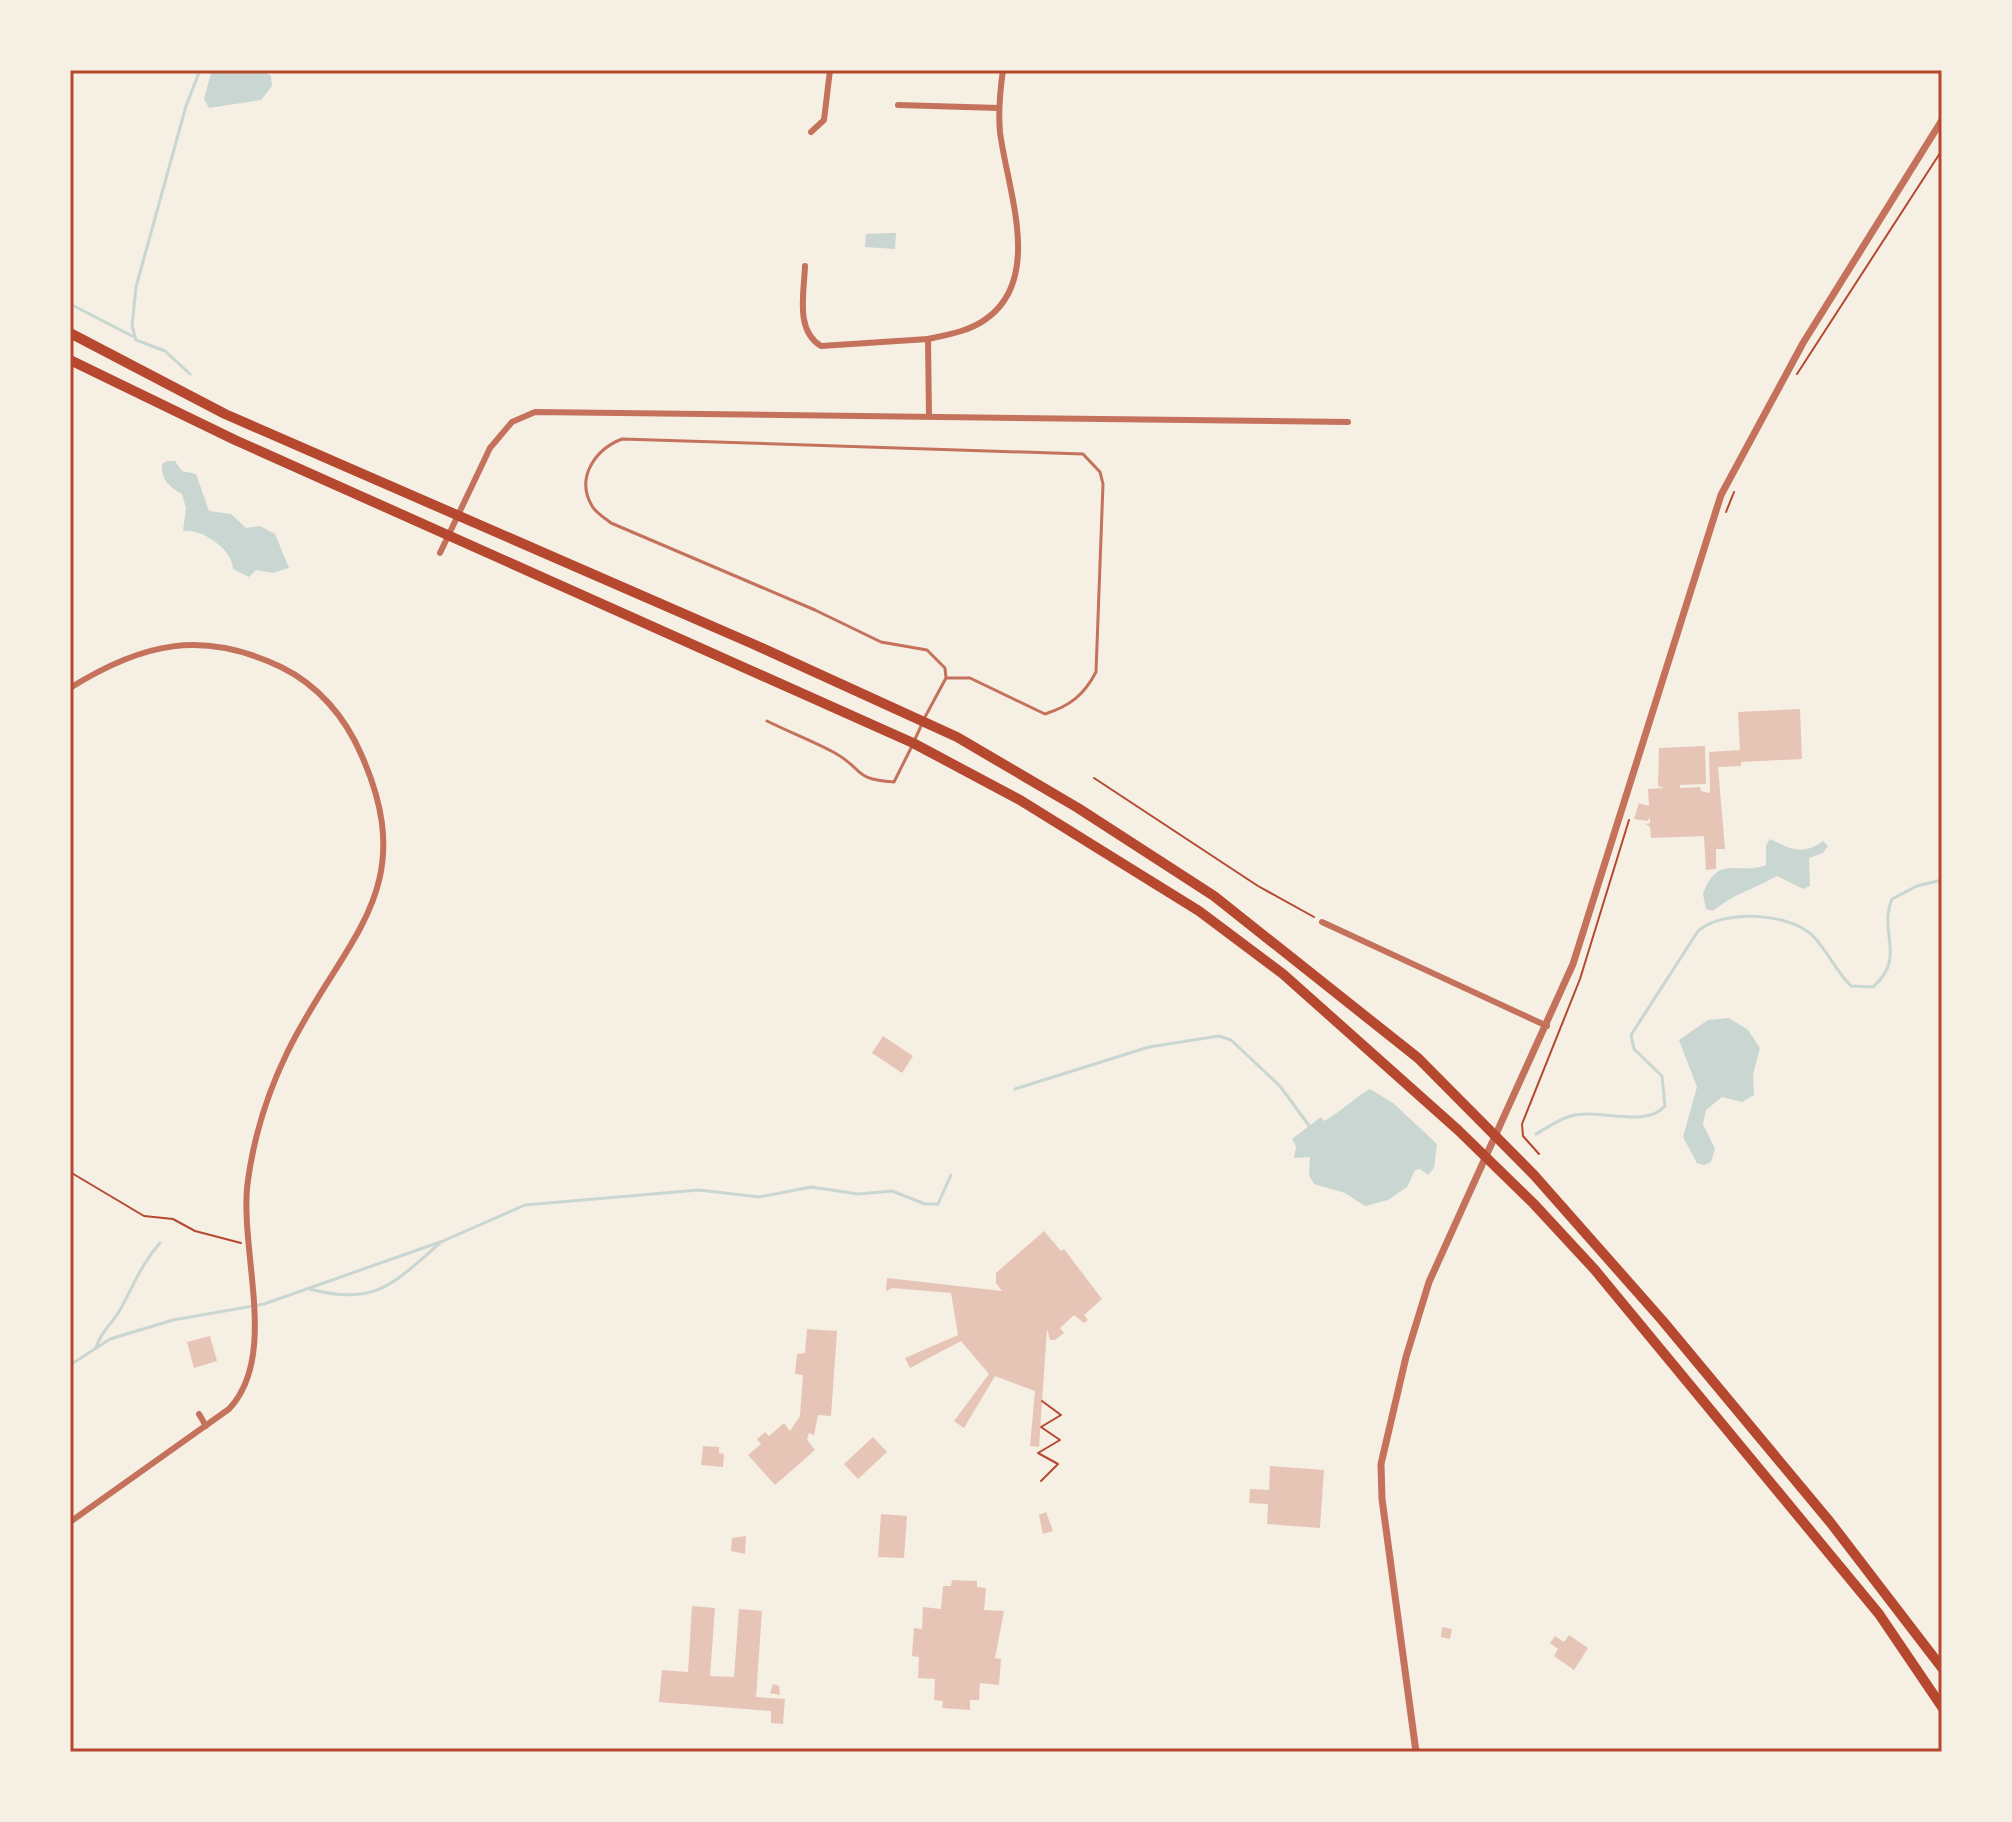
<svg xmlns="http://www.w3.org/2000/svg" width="2012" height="1822" viewBox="0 0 2012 1822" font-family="'Public Sans',sans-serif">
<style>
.water{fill:#c9d6d2}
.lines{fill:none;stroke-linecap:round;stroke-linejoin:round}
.stream{stroke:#c9d6d2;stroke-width:3}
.building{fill:#e6c5b7}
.path{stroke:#b5482f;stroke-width:2}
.service{stroke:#c5725c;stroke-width:3}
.minor{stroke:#c5725c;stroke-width:6}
.tertiary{stroke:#c5725c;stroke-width:7}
.trunk{stroke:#b5482f;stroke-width:10}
.neatline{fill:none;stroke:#b5482f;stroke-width:3}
</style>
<rect width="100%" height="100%" fill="#f6efe4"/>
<g class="water">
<polygon points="212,70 262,70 271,76 272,86 261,100 209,108 204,99"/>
<polygon points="891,233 896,233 895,249 865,247 866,234"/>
<path d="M167,461H175L182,471L196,474L209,511L231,514L246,528L260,526L275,534L289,568L273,573L256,570L249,577L233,569C233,549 201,528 183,531L186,508L182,494C169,487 161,480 162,464Z"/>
<path d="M1770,839C1791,849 1802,856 1823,841L1828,846L1823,853L1809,858L1810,886L1803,889L1777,876C1756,888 1731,895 1713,911L1706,909L1703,894C1718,853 1739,876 1766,865V845Z"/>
<polygon points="1729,1018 1748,1030 1760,1048 1753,1074 1754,1095 1742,1102 1722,1097 1706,1110 1703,1124 1715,1149 1711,1162 1704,1165 1697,1163 1683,1137 1697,1087 1679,1040 1708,1020"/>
<path d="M1370,1089L1393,1103L1437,1144L1434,1168L1428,1175L1420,1169L1415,1170L1407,1187L1388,1200L1365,1206L1345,1193L1314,1184L1309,1175L1310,1157L1294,1158L1296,1146L1292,1139L1321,1117L1324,1121C1341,1112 1354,1098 1370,1089Z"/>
</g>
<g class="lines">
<g class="stream">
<polyline points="70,304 134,337"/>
<polyline points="190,374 165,351 136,340 132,326 136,287 186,106 200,70"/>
<polyline points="1015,1089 1149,1047 1219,1036 1231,1040 1280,1086 1310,1127"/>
<path d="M1536,1134C1547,1128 1559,1119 1571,1116C1599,1108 1645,1129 1665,1106L1662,1076L1634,1049L1631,1035L1698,931C1723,909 1790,912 1814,937C1828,952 1836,971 1851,986L1873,987C1907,957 1878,933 1892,899L1917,886L1942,880"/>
<path d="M310,1289C375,1307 394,1283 440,1243"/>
<path d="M96,1348C101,1331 112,1324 120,1310C134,1285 141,1264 160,1243"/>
<polyline points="70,1365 110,1339 173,1320 264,1304 443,1241 525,1205 699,1190 759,1197 811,1187 858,1194 892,1191 925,1204 938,1204 951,1175"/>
</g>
</g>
<g class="building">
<polygon points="1800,709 1802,759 1741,762 1741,766 1718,767 1725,849 1716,849 1716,869 1706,870 1704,836 1651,838 1650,827 1646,824 1650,823 1650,817 1648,821 1634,819 1639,803 1649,806 1648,789 1664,788 1658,786 1659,748 1705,746 1706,784 1680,785 1680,788 1700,787 1701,791 1710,793 1709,752 1740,750 1738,712"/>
<polygon points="883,1036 913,1056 902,1073 872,1053"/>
<polygon points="1044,1231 1061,1251 1064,1249 1102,1299 1084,1315 1088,1320 1084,1323 1074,1315 1060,1328 1064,1333 1055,1340 1050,1340 1047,1329 1039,1447 1030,1446 1035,1391 995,1376 964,1428 954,1421 989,1374 961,1341 910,1368 905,1358 958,1335 951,1293 892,1288 886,1291 887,1278 1002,1291 996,1283 996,1273"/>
<polygon points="807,1329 837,1331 831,1416 818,1415 814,1435 809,1433 807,1440 815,1450 775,1485 748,1455 761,1444 757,1439 765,1432 769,1436 784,1423 790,1431 800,1416 803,1375 795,1374 797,1354 805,1353"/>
<polygon points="210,1336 217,1361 194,1368 187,1342"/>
<polygon points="873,1437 887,1452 858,1479 844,1464"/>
<polygon points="703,1446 719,1447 719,1453 724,1454 723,1467 701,1465"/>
<polygon points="1270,1466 1324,1470 1320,1528 1267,1524 1268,1504 1249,1503 1250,1489 1269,1490"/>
<polygon points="1046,1512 1053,1531 1043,1534 1039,1515"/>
<polygon points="881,1514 907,1516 904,1558 878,1557"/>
<polygon points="746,1536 745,1554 731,1551 732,1538"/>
<polygon points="952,1580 977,1581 977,1587 986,1588 984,1610 1004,1611 995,1658 1001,1659 999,1685 980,1683 979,1700 970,1700 970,1710 942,1708 943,1701 934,1700 935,1679 918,1678 919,1657 912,1656 914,1628 922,1629 923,1607 941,1609 943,1586 951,1586"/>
<polygon points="692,1606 715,1608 710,1676 734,1677 739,1609 762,1611 756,1697 785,1699 783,1724 771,1723 771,1711 659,1702 662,1670 688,1672"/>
<polygon points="1442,1627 1452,1629 1450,1639 1441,1637"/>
<polygon points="1569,1635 1588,1648 1574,1670 1554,1656 1558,1649 1550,1643 1555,1636 1564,1642"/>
<polygon points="773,1684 779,1686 780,1695 770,1693"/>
</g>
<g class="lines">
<g class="path">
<polyline points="1797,374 1942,150"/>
<polyline points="1726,512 1734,492"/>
<polyline points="1094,778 1258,886 1314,917"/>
<polyline points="1539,1154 1523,1136 1522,1124 1580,979 1629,820"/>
<polyline points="70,1172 144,1216 173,1219 195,1231 241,1243"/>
<polyline points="1041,1481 1058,1464 1038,1453 1060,1440 1041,1427 1061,1415 1042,1401"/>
</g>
<g class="service">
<path d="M925,717L946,678L945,668L927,650L881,642L815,610L611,523C605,518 596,513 592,506C575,477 596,449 622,439L1083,454L1100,472L1103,484L1096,672C1084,695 1070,706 1045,714L970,678H946"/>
<path d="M767,721C789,732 813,741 835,753C864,769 853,780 894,782L912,746"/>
<polyline points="915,739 922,724"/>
</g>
<g class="minor">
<polyline points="898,105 999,108"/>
<polyline points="811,132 824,120 830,70"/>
<path d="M805,266C804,294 795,330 821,346L928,339"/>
<path d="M929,416L928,339C947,335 970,331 986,319C1044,278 1007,189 1000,132C998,111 1000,91 1003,70"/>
<polyline points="440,553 490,448 512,422 535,412 1348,422"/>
<path d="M70,688C142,643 202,629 281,667C318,685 345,717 361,754C423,892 342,939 287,1053C268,1092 254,1137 248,1180C238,1249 280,1355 229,1409L70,1522"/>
<polyline points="1322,922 1547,1026"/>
<polyline points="199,1414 206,1426"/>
</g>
<polyline class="tertiary" points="1416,1752 1382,1499 1381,1464 1406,1357 1429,1282 1573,964 1721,495 1803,343 1942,120"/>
<g class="trunk">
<polyline points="70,333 225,414 753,644 957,737 1078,808 1214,896 1418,1058 1534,1175 1662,1320 1830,1522 1942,1668"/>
<polyline points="70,360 235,440 913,743 1020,800 1199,911 1283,974 1458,1130 1533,1203 1595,1270 1879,1614 1942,1707"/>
</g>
</g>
<rect width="2012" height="1822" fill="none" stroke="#f6efe4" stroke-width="144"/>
<rect x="72" y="72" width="1868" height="1678" class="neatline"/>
</svg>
